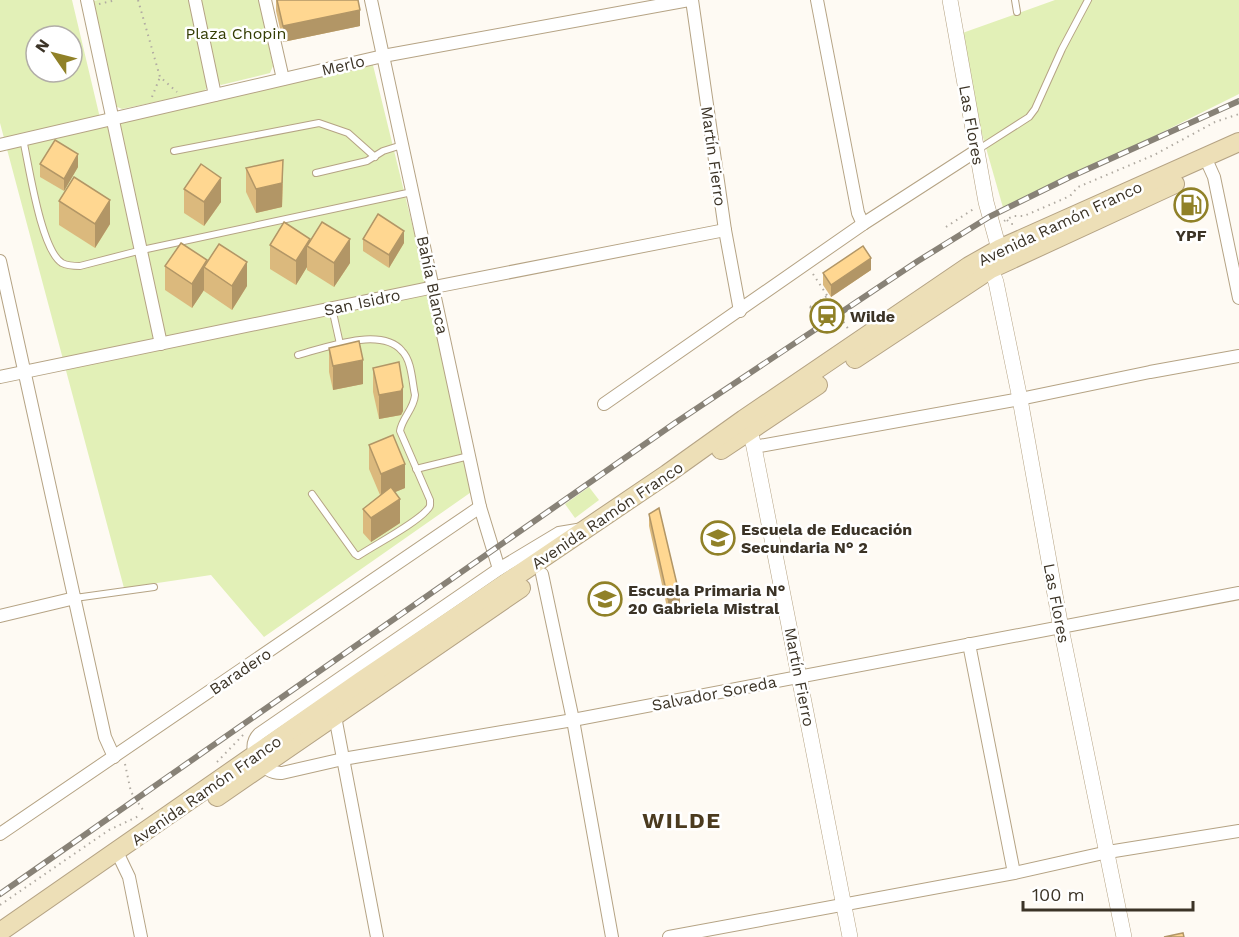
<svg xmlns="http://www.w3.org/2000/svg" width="1239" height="937" viewBox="0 0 1239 937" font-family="'Work Sans',sans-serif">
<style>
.green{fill:#e2f0b7;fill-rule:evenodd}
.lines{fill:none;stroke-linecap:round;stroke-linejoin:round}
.service-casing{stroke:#b5a384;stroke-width:8}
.minor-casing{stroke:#b5a384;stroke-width:14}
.tertiary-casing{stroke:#b5a384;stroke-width:16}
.secondary-casing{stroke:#b5a384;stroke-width:20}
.path{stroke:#b1aba2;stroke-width:2;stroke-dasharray:1.5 4.5;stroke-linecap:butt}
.service{stroke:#fff;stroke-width:6}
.minor{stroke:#fff;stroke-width:12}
.tertiary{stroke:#fff;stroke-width:15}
.secondary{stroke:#eddfb7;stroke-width:18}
.rail-casing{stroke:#888277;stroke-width:6}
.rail{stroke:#fff;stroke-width:4;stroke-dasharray:11;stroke-linecap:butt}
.path-bridge{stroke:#b1aba2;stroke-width:2;stroke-dasharray:1.5 4.5;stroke-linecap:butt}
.wall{fill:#dbb97d}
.shaded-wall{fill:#b29666}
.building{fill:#ffd791;stroke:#b29666;stroke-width:1.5}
.labels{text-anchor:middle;stroke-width:5;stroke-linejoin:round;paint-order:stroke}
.park-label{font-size:16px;fill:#343d04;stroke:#fff}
.street-label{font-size:16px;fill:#3b3326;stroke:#fff}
.poi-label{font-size:16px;font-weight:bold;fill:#3b3326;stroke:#fff;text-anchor:start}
.district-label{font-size:22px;font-weight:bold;letter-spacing:1.5px;fill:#4b3b1f;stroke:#fff}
</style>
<rect width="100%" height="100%" fill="#fefaf3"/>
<g class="green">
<path d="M0,0H72L100,118L371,57L477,488L264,637L211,575L124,588L0,123ZM36,36H72V72H36Z"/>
<polygon points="98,0 189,0 207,88 203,92 122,109 115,106 93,1"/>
<polygon points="200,0 259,0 273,66 270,73 221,85 218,83"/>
<polygon points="1055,0 1239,0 1239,94 1004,211 954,36"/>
<polygon points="589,487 599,500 575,518 565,504"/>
</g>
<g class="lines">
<defs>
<g id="service">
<polyline points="1015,0 1017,12"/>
<path d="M23,139C29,166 41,250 62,263C68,266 74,266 80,266L142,250L412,192"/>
<polyline points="979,149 1029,117 1035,109 1062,49 1088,0"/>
<polyline points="174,151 319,123 348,133 375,157"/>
<polyline points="316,173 367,161 383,151 402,145"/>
<polyline points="332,308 340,344"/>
<path d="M298,355C324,348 381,326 402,351C412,361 412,382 415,395C414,409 402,418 400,431L430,500C430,505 431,506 427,510C415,524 376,544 358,556L355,554L312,494"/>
<polyline points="416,469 469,456"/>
<polyline points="75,598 154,587"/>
</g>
<g id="minor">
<polyline points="87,0 161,344"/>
<polyline points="195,0 215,95"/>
<polyline points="265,0 283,79"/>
<polyline points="371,0 480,507 499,569"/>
<polyline points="692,0 725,230 740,311"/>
<polyline points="817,0 858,213 863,224"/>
<polyline points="0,145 383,56 689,0"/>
<polyline points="1205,157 1214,177 1239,298"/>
<polyline points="0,261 105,737 114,757"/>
<polyline points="0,377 434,287 725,230"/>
<polyline points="604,404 863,224 976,151"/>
<polyline points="754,447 1020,399 1150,372 1239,356"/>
<path d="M583,529L559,533L499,569L259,734C244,749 262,774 282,773L343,759L573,720L1239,593"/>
<polyline points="542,574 573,720 612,937"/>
<polyline points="0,616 75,598"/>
<polyline points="969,644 1014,873"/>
<polyline points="334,711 377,937"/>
<polyline points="0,834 480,507"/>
<polyline points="117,852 129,877 141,937"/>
<polyline points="669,937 1014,873 1108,852 1239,831"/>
</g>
<g id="tertiary">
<polyline points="950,0 986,202 999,249"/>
<polyline points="991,269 996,282 1020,399 1061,628 1124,937"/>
<polyline points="746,422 750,430 754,447 850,937"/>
</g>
<g id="secondary">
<polyline points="855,359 991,269 1175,184"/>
<polyline points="721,450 818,385"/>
<polyline points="217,797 521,588"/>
<polyline points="0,932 361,681 667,474 744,419 969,266 999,249 1239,142"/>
</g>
</defs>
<use href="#service" class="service-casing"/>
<use href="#minor" class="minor-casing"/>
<use href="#tertiary" class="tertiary-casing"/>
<use href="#secondary" class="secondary-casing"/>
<g class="path">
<polyline points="138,0 160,77 177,92"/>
<polyline points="99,4 116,0"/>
<polyline points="152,97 160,77"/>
<polyline points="1007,220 1011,224 1017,224"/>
<polyline points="1004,221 1013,216 1024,216 1070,196 1078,187 1154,155 1215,122 1239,114"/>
<polyline points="946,227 975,208"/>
<polyline points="813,274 832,303"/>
<polyline points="810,307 827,296"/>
<polyline points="840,317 849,330"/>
<polyline points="826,331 842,320"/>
<polyline points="217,762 244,734"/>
<polyline points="125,764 131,792 145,813"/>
<polyline points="0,905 109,830 141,815"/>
</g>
<use href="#service" class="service"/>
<use href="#minor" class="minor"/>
<use href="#tertiary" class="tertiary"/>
<use href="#secondary" class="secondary"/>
<defs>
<polyline id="rail" points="0,894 675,423 918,261 989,217 1070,177 1239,101"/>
</defs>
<use href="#rail" class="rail-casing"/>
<use href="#rail" class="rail"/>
<polyline class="path-bridge" points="810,307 826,331"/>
</g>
<g class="wall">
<polygon points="276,0 358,0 360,26 283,42 276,11"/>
<polygon points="40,164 78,167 64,191 40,177"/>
<polygon points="246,168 283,184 282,207 256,213 246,192"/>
<polygon points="184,189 221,202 204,226 184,213"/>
<polygon points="59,201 110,224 95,248 59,225"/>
<polygon points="363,239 404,243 389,268 363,251"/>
<polygon points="310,242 350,263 334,287 307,270 307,267 296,285 270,269 270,245"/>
<polygon points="207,260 247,286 232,310 204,291 204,290 192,308 165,290 165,266"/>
<polygon points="871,270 831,297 823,285 823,273"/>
<polygon points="329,348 363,384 333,390 329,372"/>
<polygon points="373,368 403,411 401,415 379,419 373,392"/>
<polygon points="369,445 405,488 395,492 400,523 371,542 363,533 363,509 380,495 369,469"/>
<polygon points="649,514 680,609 668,612 649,526"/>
</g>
<g class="shaded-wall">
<polygon points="360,10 360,26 283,42 283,26"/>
<polygon points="78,154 78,167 64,191 64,179"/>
<polygon points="283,160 282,207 256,213 256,189"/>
<polygon points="221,178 221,202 204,226 204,202"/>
<polygon points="110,200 110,224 95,248 95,224"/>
<polygon points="404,231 404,243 389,268 389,255"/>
<polygon points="310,239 310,248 307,246 307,267 296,285 296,261"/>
<polygon points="350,239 350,263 334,287 334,263"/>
<polygon points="871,258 871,270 831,297 831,285"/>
<polygon points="207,260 204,267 204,290 192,308 192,284"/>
<polygon points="247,262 247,286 232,310 232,286"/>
<polygon points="363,360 363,384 333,390 333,366"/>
<polygon points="403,387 403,411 401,415 379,419 379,395"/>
<polygon points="405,464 405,488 381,498 381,474"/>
<polygon points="400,499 400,523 371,542 371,518"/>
<polygon points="680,597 680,609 668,612 668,599"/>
</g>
<g class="building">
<polygon points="277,0 358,0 360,10 283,26"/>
<polygon points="55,140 78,154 64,179 40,164"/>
<polygon points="283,160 282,183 256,189 246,168"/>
<polygon points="201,164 221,178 204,202 184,189"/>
<polygon points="74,177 110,200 95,224 59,201"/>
<polygon points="378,214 404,231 389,255 363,239"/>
<polygon points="284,222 310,239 296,261 270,245"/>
<polygon points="322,222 350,239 334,263 307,246"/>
<polygon points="181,243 207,260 192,284 165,266"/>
<polygon points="219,244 247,262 232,286 204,267"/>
<polygon points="863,246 871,258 831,285 823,273"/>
<polygon points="359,341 363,360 333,366 329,348"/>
<polygon points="399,362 403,387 401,391 379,395 373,368"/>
<polygon points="393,435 405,464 381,474 369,445"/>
<polygon points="391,487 400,499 371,518 363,509"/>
<polygon points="659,508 680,597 668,599 649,514"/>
<polygon points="1183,933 1184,937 1164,937"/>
</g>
<defs>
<symbol id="fuel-ring" viewBox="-11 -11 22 22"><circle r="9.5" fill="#fff" stroke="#908128" stroke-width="1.5"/><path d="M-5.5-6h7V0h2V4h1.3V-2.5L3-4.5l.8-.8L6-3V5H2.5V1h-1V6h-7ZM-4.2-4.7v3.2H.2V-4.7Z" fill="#908128"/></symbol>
<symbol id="station-ring" viewBox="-11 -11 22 22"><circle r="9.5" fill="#fff" stroke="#908128" stroke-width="1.5"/><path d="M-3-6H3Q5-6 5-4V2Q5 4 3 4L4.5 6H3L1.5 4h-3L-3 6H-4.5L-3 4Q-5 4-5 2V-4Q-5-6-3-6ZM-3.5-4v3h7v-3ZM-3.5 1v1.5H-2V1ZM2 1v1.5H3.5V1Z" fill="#908128"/></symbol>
<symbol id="school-ring" viewBox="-11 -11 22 22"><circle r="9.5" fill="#fff" stroke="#908128" stroke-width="1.5"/><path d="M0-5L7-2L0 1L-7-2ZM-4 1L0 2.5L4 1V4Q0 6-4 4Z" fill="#908128"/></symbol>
</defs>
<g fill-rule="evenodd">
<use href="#fuel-ring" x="1172" y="186" width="38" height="38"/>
<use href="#station-ring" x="808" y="297" width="38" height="38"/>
<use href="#school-ring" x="699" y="519" width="38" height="38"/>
<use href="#school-ring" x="586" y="580" width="38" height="38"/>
</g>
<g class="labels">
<g class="park-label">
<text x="236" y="39">Plaza Chopin</text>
</g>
<g class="street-label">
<text transform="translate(343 65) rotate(-13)" y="6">Merlo</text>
<text transform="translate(972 125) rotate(80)" y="6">Las Flores</text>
<text transform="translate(714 156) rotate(82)" y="6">Martín Fierro</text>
<text transform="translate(1060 223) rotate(-25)" y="6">Avenida Ramón Franco</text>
<text transform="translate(433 285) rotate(78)" y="6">Bahía Blanca</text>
<text transform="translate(362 302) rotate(-12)" y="6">San Isidro</text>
<text transform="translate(607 515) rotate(-34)" y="6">Avenida Ramón Franco</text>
<text transform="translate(1057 603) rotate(79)" y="6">Las Flores</text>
<text transform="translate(240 671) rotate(-34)" y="6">Baradero</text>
<text transform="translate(800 677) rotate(79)" y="6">Martín Fierro</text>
<text transform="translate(714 693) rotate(-11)" y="6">Salvador Soreda</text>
<text transform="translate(206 790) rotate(-35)" y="6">Avenida Ramón Franco</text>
</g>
<g class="poi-label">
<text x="1191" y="241" text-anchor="middle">YPF</text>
<text x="850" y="322">Wilde</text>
<text x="741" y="535">Escuela de Educación<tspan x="741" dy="18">Secundaria N° 2</tspan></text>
<text x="628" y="596">Escuela Primaria N°<tspan x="628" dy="18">20 Gabriela Mistral</tspan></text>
</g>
<g class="district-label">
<text x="682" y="828">WILDE</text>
</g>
</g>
<g transform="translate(54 54) rotate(305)"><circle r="28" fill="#ffffff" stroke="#b1ada8" stroke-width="1.5"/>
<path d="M0-4.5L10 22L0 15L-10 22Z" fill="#908128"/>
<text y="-9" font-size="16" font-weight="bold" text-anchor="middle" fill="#3b3326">N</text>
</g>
<path d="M1023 901v9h170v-9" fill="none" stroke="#3b3326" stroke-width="3"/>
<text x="1032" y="901" font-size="18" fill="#3b3326" stroke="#ffffff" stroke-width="4.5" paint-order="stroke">100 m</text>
</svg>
